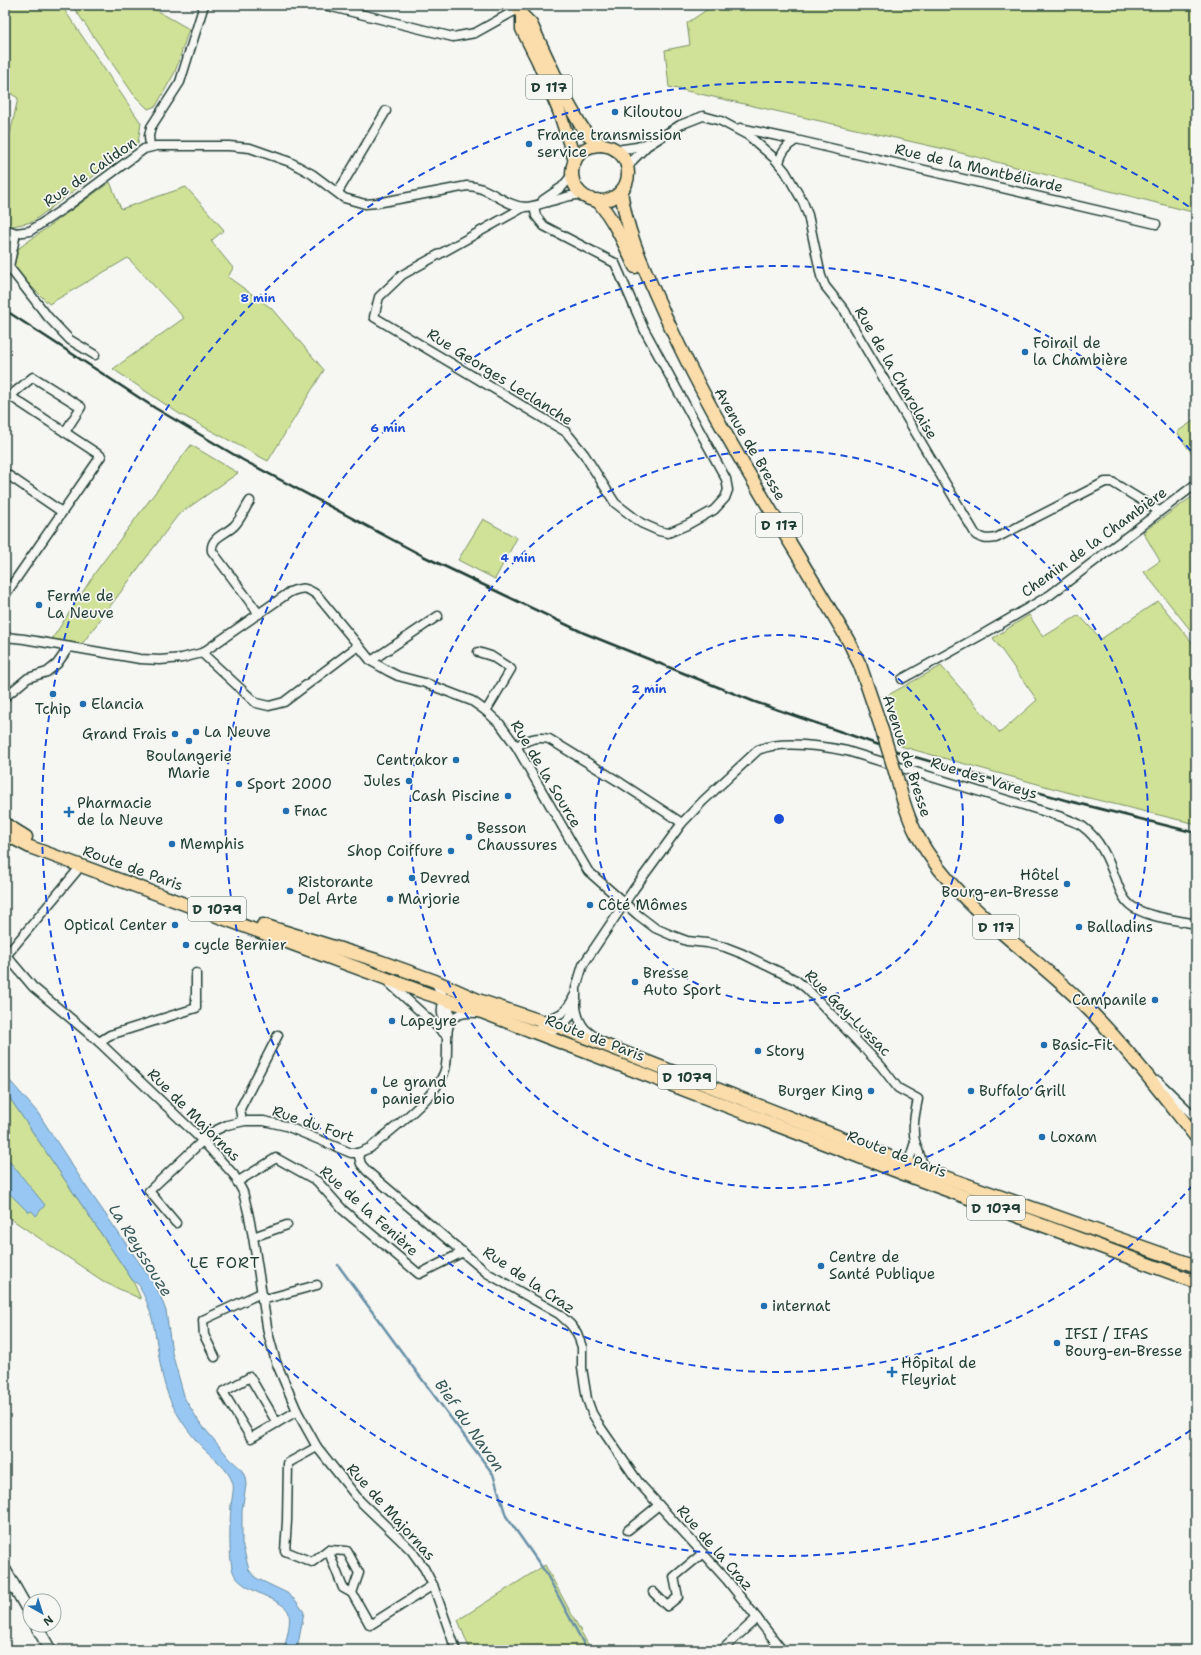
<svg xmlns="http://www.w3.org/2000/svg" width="1201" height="1655" viewBox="0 0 1201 1655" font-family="'Shantell Sans',sans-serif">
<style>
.green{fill:#d0e297;stroke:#789066}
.water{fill:#98c7f3;stroke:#6890a7}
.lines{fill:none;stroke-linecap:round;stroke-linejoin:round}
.stream{stroke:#6890a7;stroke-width:2.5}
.street-casing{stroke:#1f3d34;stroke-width:11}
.secondary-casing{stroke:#1f3d34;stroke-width:14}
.primary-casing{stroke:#1f3d34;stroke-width:15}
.street{stroke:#f6f6f2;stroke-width:8}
.secondary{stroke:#f6f6f2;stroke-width:11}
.primary{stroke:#faddab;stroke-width:12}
.rail{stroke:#1f3d34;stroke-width:2.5}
.primary-bridge-casing{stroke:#1f3d34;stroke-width:15;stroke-linecap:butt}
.primary-bridge{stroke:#faddab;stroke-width:12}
.ring{fill:none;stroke:#1d4ed8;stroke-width:2;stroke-dasharray:7 5}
.poi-dot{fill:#1f6fb2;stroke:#f6f6f2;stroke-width:1.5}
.labels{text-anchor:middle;stroke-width:3.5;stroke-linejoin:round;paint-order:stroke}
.shield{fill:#f6f6f2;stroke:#60746d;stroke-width:1}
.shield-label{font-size:14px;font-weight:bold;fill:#1f3d34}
.poi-label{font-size:15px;fill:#1f3d34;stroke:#f6f6f2;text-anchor:start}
.street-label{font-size:15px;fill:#1f3d34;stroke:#f6f6f2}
.water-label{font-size:16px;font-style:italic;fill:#37595a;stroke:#f6f6f2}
.neighbourhood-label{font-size:16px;letter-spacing:1px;fill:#1f3d34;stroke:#f6f6f2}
.centre{fill:#1d4ed8;stroke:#f6f6f2;stroke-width:2}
.ring-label{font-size:12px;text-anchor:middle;font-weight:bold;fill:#1d4ed8;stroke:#f6f6f2;stroke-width:3.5;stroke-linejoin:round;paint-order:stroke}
</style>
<rect width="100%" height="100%" fill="#f6f6f2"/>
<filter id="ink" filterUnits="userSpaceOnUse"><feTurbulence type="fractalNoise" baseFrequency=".025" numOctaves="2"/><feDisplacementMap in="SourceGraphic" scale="8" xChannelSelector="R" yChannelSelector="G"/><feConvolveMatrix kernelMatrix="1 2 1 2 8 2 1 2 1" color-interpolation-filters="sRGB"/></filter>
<g filter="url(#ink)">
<g class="green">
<polygon points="5,5 61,5 141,123 138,143 32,222 13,226 5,222 5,157 18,98 5,90"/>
<polygon points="72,5 155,5 154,9 189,29 175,72 156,106 148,109 134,95"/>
<polygon points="714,5 1196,5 1196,213 953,151 669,87 665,50 690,45 687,23"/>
<polygon points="110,182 121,209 186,187 224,230 211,241 233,268 228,277 271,308 324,370 268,461 178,413 113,369 184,318 128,258 49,304 13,268 19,248"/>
<polygon points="1196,419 1196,460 1177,432"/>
<polygon points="191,445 238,473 178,515 82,644 52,639 97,570"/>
<polygon points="1196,494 1196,637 1144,572 1160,561 1143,532"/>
<polygon points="483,519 517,538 495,579 458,560"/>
<polygon points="1158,601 1196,647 1196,824 1081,796 900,746 888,695 941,666 1000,733 1037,700 993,638 1029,615 1043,637 1079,615 1101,639"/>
<polygon points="5,1091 133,1281 141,1299 106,1283 5,1215"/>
<polygon points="545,1565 591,1650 470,1650 458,1620"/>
</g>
<g class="water">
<path d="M5,1075L38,1113L85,1185L150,1278L160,1295L166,1311L172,1353L185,1399L200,1423L230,1459L241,1469L245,1477L246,1485L242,1510V1543L249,1570L256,1578L287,1593L296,1601L304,1612L297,1650H284C286,1639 291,1625 289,1614C287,1599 243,1593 234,1574C228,1562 230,1519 231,1505C232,1498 234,1490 233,1484C229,1469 212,1457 202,1447C190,1434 178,1417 171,1402C154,1364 161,1324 140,1288H141L138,1284L133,1281L5,1091Z"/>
<polygon points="10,1162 45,1205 36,1216 32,1211 28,1212 5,1189 5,1166"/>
</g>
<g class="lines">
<polyline class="stream" points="338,1265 415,1370 493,1474 506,1516 546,1573 587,1650"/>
<defs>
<g id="street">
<polyline points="324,5 453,37 475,33 525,5"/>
<path d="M740,128L796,140C786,146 782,152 779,163"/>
<polyline points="796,140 1156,224"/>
<polyline points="150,147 149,136 151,127 180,82 204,5"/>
<polyline points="616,150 637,147 648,143"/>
<path d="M627,169L633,160L647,146L680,125L703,116L721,121L749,136L774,158L785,171L803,202L808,215L821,276L825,286L845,311L852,325L976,535C984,540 988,539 996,538L1105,482H1112L1159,511"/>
<polyline points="338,192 386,111"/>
<polyline points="543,200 562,187 572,175"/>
<polyline points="524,207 402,275 379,297 374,317 566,432 584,454 615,503 641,523 659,531 668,533 687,525 714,510 725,498 728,490 726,479 644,329 615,263 544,226 536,216 534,206"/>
<path d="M5,229L16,233L30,231L66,207L144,149L156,146H229L250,148L290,162L312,174L344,198L365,204L377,203L467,186C489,186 504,206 525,207C535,207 545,202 555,200C564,197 573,195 583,194"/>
<polyline points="16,233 9,267 48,317 70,340 95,355"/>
<polyline points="10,396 33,377 81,407 65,432"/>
<polyline points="5,401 10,396 101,456 5,595"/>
<polyline points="5,473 62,512"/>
<path d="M250,501C245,508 241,519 234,526C226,534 210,537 212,551L259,614"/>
<path d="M5,637L24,639L140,659L160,660L182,658L202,653L290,592C303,587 306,587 317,595L371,661L388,671L398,676L425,683L472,701L486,711L500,724L516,746L588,871L638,915L655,928L671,935L687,941L707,943L725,947L743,954L796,980L807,989L881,1066L898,1088L918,1099C915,1113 912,1128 915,1141C918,1151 922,1160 924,1169"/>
<polyline points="478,652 491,656 511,669 486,711"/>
<polyline points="202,653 256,703 269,706 284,702 358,646"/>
<polyline points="371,661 438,616"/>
<polyline points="902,679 985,633 1050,595 1196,484"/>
<polyline points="5,697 28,678 47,672 57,664 69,647"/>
<path d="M516,746C528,740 536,736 549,739L621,783L682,823"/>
<polyline points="5,954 33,987 99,1042 202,1140 234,1175 243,1192 248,1212 253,1237 268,1333 276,1362 297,1411 317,1447 360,1501 411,1550 424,1568 433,1585 456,1650"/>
<polyline points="5,957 76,872 80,865"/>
<polyline points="388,982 446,1035"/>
<polyline points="435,982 449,1006 450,1022"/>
<path d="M576,1007C578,1021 583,1030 596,1037"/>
<path d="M540,1020C558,1017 567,1013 574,996"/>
<path d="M447,1030C443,1019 437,1006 448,998"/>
<path d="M538,1030L548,1031L554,1030L562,1025L570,1017L576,1006V988L583,965L634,889L682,823L703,801L758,750C781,740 822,746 847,751L1062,817C1068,820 1076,822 1082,826C1100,839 1108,859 1116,880C1119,888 1122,898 1129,904C1143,917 1177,920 1196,924"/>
<polyline points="99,1042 110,1035 196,1008 196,973"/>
<polyline points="1158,1081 1196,1118"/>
<polyline points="242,1121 240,1109 278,1035"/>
<polyline points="358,1153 361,1164 367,1171 487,1273 559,1314 570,1324 577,1333 582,1347 582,1368 587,1399 592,1413 601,1428 639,1483 727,1580 782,1650"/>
<polyline points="908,1164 915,1142"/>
<polyline points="237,1182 276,1158 317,1181 343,1210 419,1274 463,1252"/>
<path d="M176,1223L149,1191L212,1132L227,1125L245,1121H264L286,1126L351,1153H358L370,1148C392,1129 434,1099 444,1073C454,1047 432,1010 476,1013"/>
<polyline points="253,1237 287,1225"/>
<polyline points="262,1300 317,1285"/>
<polyline points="215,1357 204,1335 203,1320 261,1293"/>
<polyline points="277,1423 250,1377 223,1392 251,1438 297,1411"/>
<polyline points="317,1447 288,1463 287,1521 285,1551 312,1562 328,1550 347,1551 359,1573 352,1593 370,1625 433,1585"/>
<polyline points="628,1530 659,1505"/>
<polyline points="328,1550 343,1588 352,1593"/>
<polyline points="653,1592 667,1606 678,1597 674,1577 703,1553"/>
<polyline points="722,1650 757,1618"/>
</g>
<g id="secondary">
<polyline points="5,1570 30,1614"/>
<polyline points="36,1625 50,1650"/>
</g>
<g id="primary">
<polyline points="517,5 522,15 531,24 568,103 580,124 586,133 601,145"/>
<polyline points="522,15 522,29 538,61 559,111 575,161"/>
<circle cx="600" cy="173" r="28"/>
<path d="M621,191C626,230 643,266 659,302C711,421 784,529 849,642L860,665L881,727"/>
<path d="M597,200C614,220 624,243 635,267"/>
<path d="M897,778C902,798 908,818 917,835C954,904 1023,946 1078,999C1122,1041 1158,1089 1196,1137"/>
<polyline points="5,824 26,837"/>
<polyline points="5,834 30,847 428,994 458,1004 466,1006 917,1179 1196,1282"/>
<polyline points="263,925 379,961 435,981 478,1000 559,1027 908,1164 1196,1266"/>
</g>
</defs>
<use href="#street" class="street-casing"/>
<use href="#secondary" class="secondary-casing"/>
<use href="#primary" class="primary-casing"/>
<use href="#street" class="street"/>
<use href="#secondary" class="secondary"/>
<use href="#primary" class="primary"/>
<polyline class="rail" points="5,310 155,408 243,460 423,556 584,633 755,702 908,755 1065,800 1196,833"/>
<defs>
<polyline id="primary-bridge" points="881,727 897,778"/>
</defs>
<use href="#primary-bridge" class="primary-bridge-casing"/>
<use href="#primary-bridge" class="primary-bridge"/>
</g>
</g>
<g class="ring">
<circle cx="779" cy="819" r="184"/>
<circle cx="779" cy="819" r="369"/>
<path d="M1193 1185A553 553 0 1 1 1193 453"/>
<path d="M1191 1430A737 737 0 1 1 1191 208"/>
</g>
<g class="poi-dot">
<circle cx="615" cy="112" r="4"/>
<circle cx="529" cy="144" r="4"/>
<circle cx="1025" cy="352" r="4"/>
<circle cx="39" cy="605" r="4"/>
<circle cx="53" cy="694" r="4"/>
<circle cx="83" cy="704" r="4"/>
<circle cx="196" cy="732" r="4"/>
<circle cx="175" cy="734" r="4"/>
<circle cx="189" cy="741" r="4"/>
<circle cx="456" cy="760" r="4"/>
<circle cx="409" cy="781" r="4"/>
<circle cx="239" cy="784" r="4"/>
<circle cx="508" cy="796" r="4"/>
<circle cx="286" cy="811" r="4"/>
<path d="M67 806h4v4h4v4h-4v4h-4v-4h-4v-4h4z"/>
<circle cx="469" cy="837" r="4"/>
<circle cx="172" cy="844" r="4"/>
<circle cx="451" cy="851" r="4"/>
<circle cx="412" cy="878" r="4"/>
<circle cx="1067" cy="884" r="4"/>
<circle cx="290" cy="891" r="4"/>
<circle cx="390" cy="899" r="4"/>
<circle cx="590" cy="905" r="4"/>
<circle cx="175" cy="925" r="4"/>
<circle cx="1079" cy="927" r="4"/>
<circle cx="186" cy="945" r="4"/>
<circle cx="635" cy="982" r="4"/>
<circle cx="1155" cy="1000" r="4"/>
<circle cx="392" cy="1021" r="4"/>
<circle cx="1044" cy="1045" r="4"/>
<circle cx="758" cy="1051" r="4"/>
<circle cx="374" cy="1091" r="4"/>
<circle cx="871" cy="1091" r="4"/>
<circle cx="971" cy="1091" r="4"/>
<circle cx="1042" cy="1137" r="4"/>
<circle cx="821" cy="1266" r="4"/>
<circle cx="764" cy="1306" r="4"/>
<circle cx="1057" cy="1343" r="4"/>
<path d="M890 1366h4v4h4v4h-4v4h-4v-4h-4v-4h4z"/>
</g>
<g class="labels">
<g class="shield">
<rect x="526" y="75" width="46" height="24" rx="3"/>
<rect x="756" y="513" width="46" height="24" rx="3"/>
<rect x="188" y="897" width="58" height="24" rx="3"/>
<rect x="973" y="915" width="46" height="24" rx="3"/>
<rect x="658" y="1065" width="58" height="24" rx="3"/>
<rect x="967" y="1196" width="58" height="24" rx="3"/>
</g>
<g class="shield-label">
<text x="549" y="92">D 117</text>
<text x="779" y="530">D 117</text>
<text x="217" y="914">D 1079</text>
<text x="996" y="932">D 117</text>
<text x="687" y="1082">D 1079</text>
<text x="996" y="1213">D 1079</text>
</g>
<g class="poi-label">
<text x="623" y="117">Kiloutou</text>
<text x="537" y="140">France transmission<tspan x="537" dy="17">service</tspan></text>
<text x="1033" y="348">Foirail de<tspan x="1033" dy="17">la Chambière</tspan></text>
<text x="47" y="601">Ferme de<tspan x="47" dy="17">La Neuve</tspan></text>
<text x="91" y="709">Elancia</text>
<text x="53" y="714" text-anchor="middle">Tchip</text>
<text x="204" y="737">La Neuve</text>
<text x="167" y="739" text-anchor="end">Grand Frais</text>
<text x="189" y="761" text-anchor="middle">Boulangerie<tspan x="189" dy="17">Marie</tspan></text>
<text x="448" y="765" text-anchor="end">Centrakor</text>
<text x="401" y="786" text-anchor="end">Jules</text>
<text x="247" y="789">Sport 2000</text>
<text x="500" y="801" text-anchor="end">Cash Piscine</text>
<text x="77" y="808">Pharmacie<tspan x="77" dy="17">de la Neuve</tspan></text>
<text x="294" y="816">Fnac</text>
<text x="477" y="833">Besson<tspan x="477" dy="17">Chaussures</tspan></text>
<text x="180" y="849">Memphis</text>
<text x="443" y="856" text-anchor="end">Shop Coiffure</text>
<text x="1059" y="880" text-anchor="end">Hôtel<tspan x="1059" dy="17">Bourg-en-Bresse</tspan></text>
<text x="420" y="883">Devred</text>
<text x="298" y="887">Ristorante<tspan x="298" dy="17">Del Arte</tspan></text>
<text x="398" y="904">Marjorie</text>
<text x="598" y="910">Côté Mômes</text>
<text x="167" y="930" text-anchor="end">Optical Center</text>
<text x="1087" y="932">Balladins</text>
<text x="194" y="950">cycle Bernier</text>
<text x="643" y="978">Bresse<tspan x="643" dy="17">Auto Sport</tspan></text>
<text x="1147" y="1005" text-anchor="end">Campanile</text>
<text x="400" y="1026">Lapeyre</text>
<text x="1052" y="1050">Basic-Fit</text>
<text x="766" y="1056">Story</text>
<text x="382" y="1087">Le grand<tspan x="382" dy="17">panier bio</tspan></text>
<text x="863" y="1096" text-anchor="end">Burger King</text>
<text x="979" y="1096">Buffalo Grill</text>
<text x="1050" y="1142">Loxam</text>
<text x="829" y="1262">Centre de<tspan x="829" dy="17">Santé Publique</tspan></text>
<text x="772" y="1311">internat</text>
<text x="1065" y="1339">IFSI / IFAS<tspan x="1065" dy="17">Bourg-en-Bresse</tspan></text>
<text x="901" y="1368">Hôpital de<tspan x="901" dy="17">Fleyriat</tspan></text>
</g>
<g class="street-label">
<text transform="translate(979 168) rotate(13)" y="5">Rue de la Montbéliarde</text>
<text transform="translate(90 172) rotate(-35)" y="5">Rue de Calidon</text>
<text transform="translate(896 373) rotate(60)" y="5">Rue de la Charolaise</text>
<text transform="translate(500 377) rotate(32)" y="5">Rue Georges Leclanche</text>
<text transform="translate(750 444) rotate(60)" y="5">Avenue de Bresse</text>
<text transform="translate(1094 542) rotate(-36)" y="5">Chemin de la Chambière</text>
<text transform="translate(907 756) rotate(72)" y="5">Avenue de Bresse</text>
<text transform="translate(546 774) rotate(59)" y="5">Rue de la Source</text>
<text transform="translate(984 778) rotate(17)" y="5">Rue des Vareys</text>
<text transform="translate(133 868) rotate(20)" y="5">Route de Paris</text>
<text transform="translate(848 1013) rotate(45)" y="5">Rue Gay-Lussac</text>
<text transform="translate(595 1038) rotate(21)" y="5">Route de Paris</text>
<text transform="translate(194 1115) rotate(45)" y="5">Rue de Majornas</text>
<text transform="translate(313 1124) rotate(19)" y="5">Rue du Fort</text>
<text transform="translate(897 1154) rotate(21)" y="5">Route de Paris</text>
<text transform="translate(369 1211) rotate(42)" y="5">Rue de la Fenière</text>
<text transform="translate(529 1280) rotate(34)" y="5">Rue de la Craz</text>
<text transform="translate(391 1512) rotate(48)" y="5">Rue de Majornas</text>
<text transform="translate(715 1548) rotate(49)" y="5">Rue de la Craz</text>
</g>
<g class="water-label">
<text transform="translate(141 1250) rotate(58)" y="6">La Reyssouze</text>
<text transform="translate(470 1425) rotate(55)" y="6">Bief du Navon</text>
</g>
<g class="neighbourhood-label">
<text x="225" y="1268">LE FORT</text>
</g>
</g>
<circle cx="779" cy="819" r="6" class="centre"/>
<g class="ring-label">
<text x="258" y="302">8 min</text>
<text x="388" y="432">6 min</text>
<text x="518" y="562">4 min</text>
<text x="649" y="693">2 min</text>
</g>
<rect width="1201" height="1655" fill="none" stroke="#f6f6f2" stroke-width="20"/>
<rect x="10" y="10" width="1181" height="1635" fill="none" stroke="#1f3d34" stroke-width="1.5" filter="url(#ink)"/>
<g transform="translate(42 1613) rotate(141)"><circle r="19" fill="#f6f6f2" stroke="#a0aca6"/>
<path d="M0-3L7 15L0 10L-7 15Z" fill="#1f6fb2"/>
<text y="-6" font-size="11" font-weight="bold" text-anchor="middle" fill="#1f3d34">N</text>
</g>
</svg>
